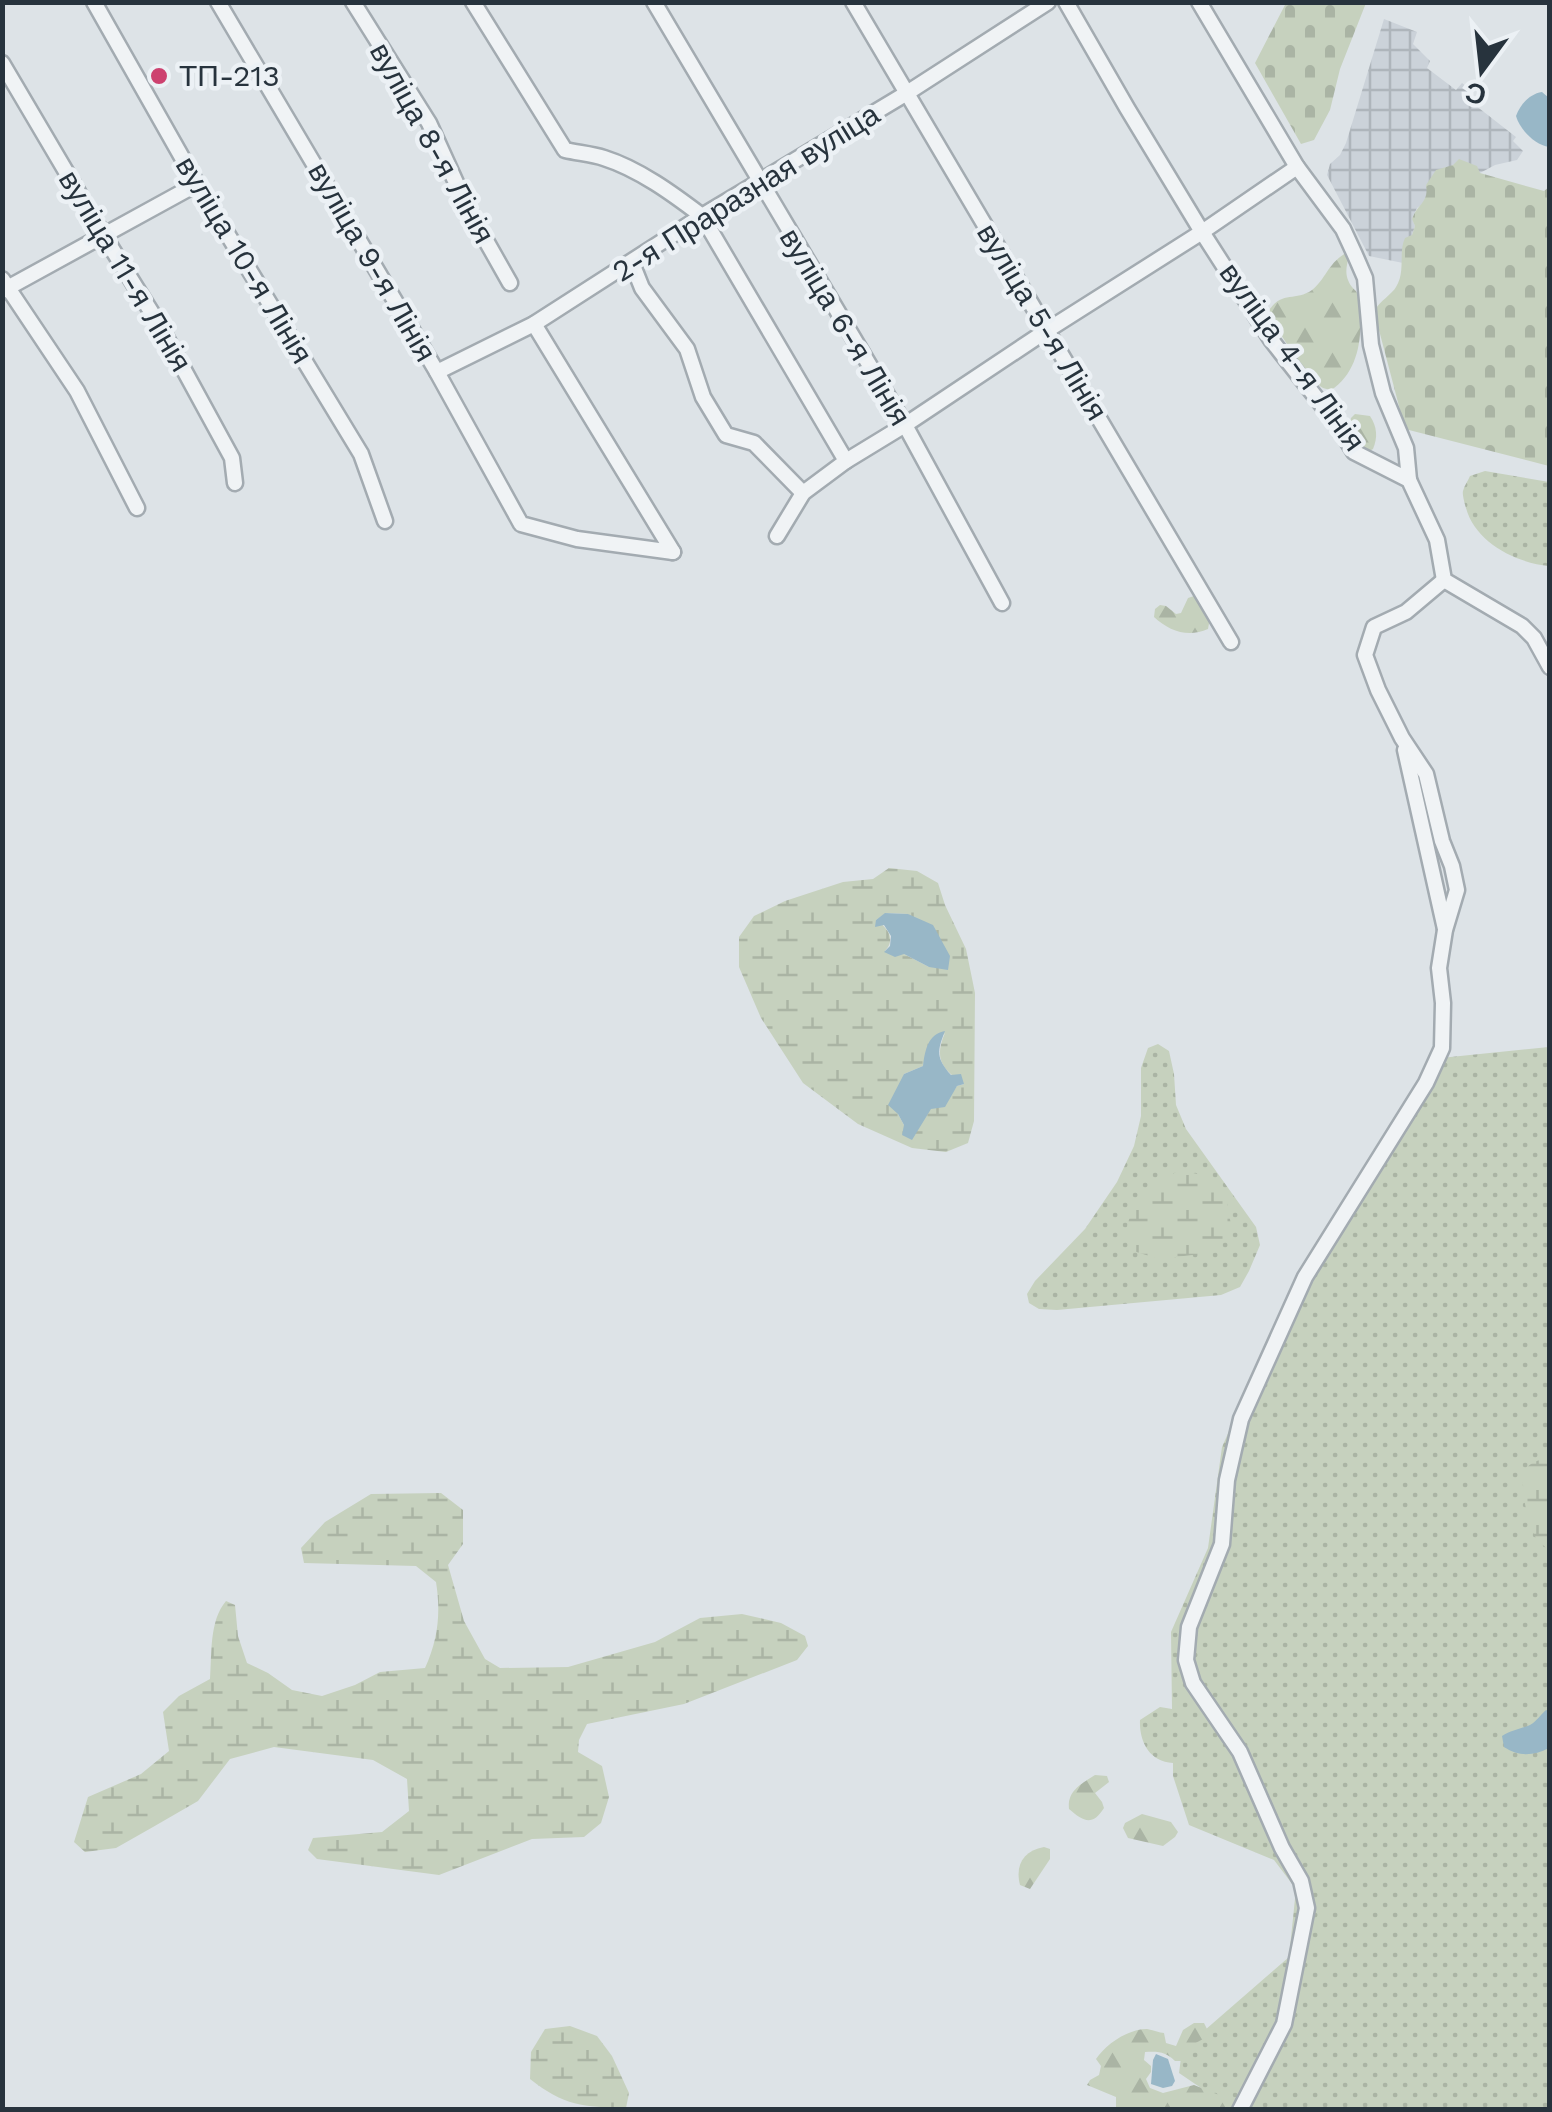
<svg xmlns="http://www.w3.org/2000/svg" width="1552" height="2112" viewBox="0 0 1552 2112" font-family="'Work Sans',sans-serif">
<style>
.industrial{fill:url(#industrial-grid)}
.grass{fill:url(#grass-dots)}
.forest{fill:url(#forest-firs)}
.wetland{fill:url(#wetland-marsh);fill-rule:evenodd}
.cemetery{fill:url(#cemetery-stones)}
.water{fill:#98b7c7}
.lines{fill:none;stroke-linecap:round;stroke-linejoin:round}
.minor-casing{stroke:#a3abb1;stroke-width:19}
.minor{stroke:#f0f3f5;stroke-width:14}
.poi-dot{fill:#cd416f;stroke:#ecf1f5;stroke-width:4}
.labels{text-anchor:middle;stroke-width:9;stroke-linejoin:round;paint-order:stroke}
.poi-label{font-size:30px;fill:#27333d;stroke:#ecf1f5;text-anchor:start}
.street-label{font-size:30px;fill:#27333d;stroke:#ecf1f5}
</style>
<defs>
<pattern id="industrial-grid" width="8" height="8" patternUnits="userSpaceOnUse" patternTransform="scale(2.5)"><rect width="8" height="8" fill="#cbd2d9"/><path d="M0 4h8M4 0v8" fill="none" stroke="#aeb5bb"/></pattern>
<pattern id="grass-dots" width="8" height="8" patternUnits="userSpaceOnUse" patternTransform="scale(2.5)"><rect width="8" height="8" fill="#c6d1be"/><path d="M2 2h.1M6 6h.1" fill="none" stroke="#aab4a4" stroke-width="1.8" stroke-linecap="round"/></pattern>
<pattern id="forest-firs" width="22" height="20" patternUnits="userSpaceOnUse" patternTransform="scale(2.5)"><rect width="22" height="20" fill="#c6d1be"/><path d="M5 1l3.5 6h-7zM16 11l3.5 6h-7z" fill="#aab4a4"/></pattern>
<pattern id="wetland-marsh" width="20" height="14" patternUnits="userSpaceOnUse" patternTransform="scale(2.5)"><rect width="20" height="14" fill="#c6d1be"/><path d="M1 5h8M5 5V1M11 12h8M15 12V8" fill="none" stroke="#aab4a4"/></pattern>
<pattern id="cemetery-stones" width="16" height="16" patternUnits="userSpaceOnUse" patternTransform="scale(2.5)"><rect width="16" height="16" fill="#c6d1be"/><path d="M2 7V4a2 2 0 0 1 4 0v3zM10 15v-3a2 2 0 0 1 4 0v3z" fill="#aab4a4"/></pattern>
</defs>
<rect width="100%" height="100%" fill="#dde3e7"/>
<polygon class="industrial" points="1384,19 1417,32 1413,44 1430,61 1427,68 1456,90 1462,83 1471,90 1466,98 1516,137 1513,141 1523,151 1517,160 1495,165 1480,173 1454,165 1426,185 1428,195 1424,203 1417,208 1412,218 1415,226 1403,263 1369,256 1327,175 1330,164 1340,155 1346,143"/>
<g class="grass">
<path d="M1485,471L1549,482V566C1516,563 1475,542 1466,508C1465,505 1462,494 1463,491C1464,486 1468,481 1470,476Z"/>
<polygon points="1158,1044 1169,1051 1174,1074 1176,1105 1186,1129 1256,1227 1260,1245 1249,1271 1240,1287 1221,1295 1057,1310 1039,1309 1029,1303 1027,1294 1035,1281 1085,1229 1117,1182 1134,1146 1141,1116 1141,1068 1148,1048"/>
<path d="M1549,1047V2109H1232L1179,2073L1182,2050L1289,1957L1296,1889L1274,1860L1189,1825L1173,1776V1763C1149,1762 1139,1741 1140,1720L1160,1707L1172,1709L1171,1632L1208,1548L1222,1447L1290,1293L1431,1059Z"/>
</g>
<g class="forest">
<path d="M1346,253L1349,256C1346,268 1344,276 1352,287C1353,289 1356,290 1357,293C1360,299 1360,310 1360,317C1362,344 1355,375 1331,390C1328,389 1325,389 1323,388C1311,383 1274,326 1268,312C1281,290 1295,302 1312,290C1326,279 1328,263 1346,253Z"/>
<path d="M1355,414L1370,416C1377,427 1378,437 1373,449L1368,452L1357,448L1348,434L1351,418Z"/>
<path d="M1194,596L1200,597L1210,618L1208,629C1188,638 1169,631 1154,617L1155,609L1160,605L1166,606L1176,614L1181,613L1188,598Z"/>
<path d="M1095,1775L1107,1776L1109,1782L1095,1793L1102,1802L1104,1808C1092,1827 1083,1821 1069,1809C1067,1791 1081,1784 1095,1775Z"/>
<polygon points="1142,1814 1171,1822 1178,1832 1175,1837 1163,1846 1128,1838 1123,1828 1125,1823"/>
<path d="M1044,1847L1050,1849V1859L1030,1889L1020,1885C1015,1865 1023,1851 1044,1847Z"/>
<path d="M1194,2023H1204L1208,2031L1205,2038L1190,2046L1182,2061H1175C1166,2052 1159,2051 1145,2052L1144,2060L1151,2066V2072L1146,2079L1150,2088L1163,2093L1194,2085L1234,2101L1235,2109H1116V2097L1087,2085L1090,2080L1099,2075L1101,2066L1096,2059C1106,2044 1128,2029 1147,2029C1149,2029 1161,2033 1164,2033L1166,2043L1176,2046L1183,2030Z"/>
</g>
<g class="wetland">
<path d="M889,868L917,871L938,883L945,905L966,949L975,993L974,1121L968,1143L946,1152L912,1148L858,1124L803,1083L761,1018L739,967V937L754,916L785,901L843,882L873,879ZM886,913L908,914L929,967L904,954L885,951C896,939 888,928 876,920ZM945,1033C934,1058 941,1069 964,1084L957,1086L949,1097L904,1125L898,1114L904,1074L923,1066L928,1050Z"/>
<path d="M1180,1170L1206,1176L1227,1202L1231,1225L1217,1252L1159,1259L1130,1250C1120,1229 1134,1201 1152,1186C1160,1180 1171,1175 1180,1170Z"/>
<path d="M1544,1459L1549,1465V1551C1549,1550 1537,1540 1537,1539C1528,1528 1520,1487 1524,1473C1527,1464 1535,1461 1544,1459Z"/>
<path d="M441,1493L463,1510V1544L448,1565L464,1621L485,1659L500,1668L568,1667L655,1642L700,1618L742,1614L781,1623L805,1636L808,1646L797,1660L684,1704L587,1724L579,1740L578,1752L602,1766L609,1797L601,1823L584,1837L532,1839L439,1875L317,1859L308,1850L313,1838L382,1832L409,1811L407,1779L373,1760L274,1747L230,1759L198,1801L153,1827L116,1848L85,1852L74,1842L88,1797L141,1774L169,1751L163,1712L179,1696L210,1679C212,1654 209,1621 226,1601L235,1605L238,1636L247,1663L268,1673L292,1690L322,1696L355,1685L380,1672L425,1668C438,1640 441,1613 436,1582L416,1566L304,1563L301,1548L325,1522L371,1494Z"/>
<path d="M570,2026L597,2036L612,2056L629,2093L626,2108C583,2107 564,2106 530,2079L531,2052L545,2029Z"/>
</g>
<g class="cemetery">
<polygon points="1286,3 1366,3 1340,69 1330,110 1314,140 1301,144 1255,63"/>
<path d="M1459,159L1477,166L1480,173L1544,191L1549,187V466L1405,429L1374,311C1380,301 1392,294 1396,287C1406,271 1398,253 1405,238L1412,235L1415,226L1412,219C1418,203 1429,203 1426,185L1436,170L1453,165Z"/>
</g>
<g class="water">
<path d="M1542,92L1549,98V147C1535,145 1520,130 1516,116C1520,105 1529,94 1542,92Z"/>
<polygon points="885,913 908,914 933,925 950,956 948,970 929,967 904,954 895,957 884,952 890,946 891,936 884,925 875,927 876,920"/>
<path d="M945,1031C937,1051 936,1058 951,1075L961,1074L964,1084L957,1086L945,1107L931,1109L912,1140L902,1135L904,1125L898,1114L888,1105L904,1074L923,1066C925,1050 928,1034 945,1031Z"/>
<path d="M1546,1710L1549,1711V1748C1533,1756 1519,1757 1504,1747L1502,1736C1511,1730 1520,1729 1530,1725C1537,1721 1540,1715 1546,1710Z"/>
<polygon points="1156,2054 1168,2059 1175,2081 1172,2086 1163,2088 1151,2084 1153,2060"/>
</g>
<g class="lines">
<defs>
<g id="minor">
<polyline points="94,2 197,184 361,454 385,521"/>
<polyline points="218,2 437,372 521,524 577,539 673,552"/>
<polyline points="353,2 429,123 467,207 510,283"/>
<path d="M473,2L565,150C578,153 592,154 604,158C639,169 673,194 702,216L846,461"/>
<polyline points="654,2 905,425 1002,603"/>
<polyline points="853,2 1231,642"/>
<polyline points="1066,2 1127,108 1202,232 1272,341 1336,423 1354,452 1409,480 1437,540 1444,580 1522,626 1534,638 1550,667"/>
<polyline points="1199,2 1297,167 1343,229 1355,255 1365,278 1371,345 1383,393 1406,448 1409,480"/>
<polyline points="2,63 104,236 160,326 232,458 235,483"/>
<polyline points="632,263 642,288 687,349 703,397 726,435 754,443 803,493"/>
<polyline points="2,279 77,391 137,508"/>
<polyline points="2,291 197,184"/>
<polyline points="534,324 673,552"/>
<polyline points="437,372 534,324 702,216 907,93 1048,2"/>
<polyline points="777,536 803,493 846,461 905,425 1046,331 1202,232 1297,167"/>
<polyline points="1405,750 1445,929"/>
<polyline points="1240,2110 1284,2024 1307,1908 1301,1881 1282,1848 1240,1752 1193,1683 1186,1660 1189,1627 1222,1544 1227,1480 1241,1419 1305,1277 1426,1083 1442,1048 1443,1003 1439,968 1445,930 1457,890 1452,866 1442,841 1426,774 1402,738 1378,690 1365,655 1374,627 1406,612 1444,580"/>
</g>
</defs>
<use href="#minor" class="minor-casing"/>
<use href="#minor" class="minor"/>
</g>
<circle class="poi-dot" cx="159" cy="76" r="10"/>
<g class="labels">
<g class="poi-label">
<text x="179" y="86">ТП-213</text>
</g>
<g class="street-label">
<text transform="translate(432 143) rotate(61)" y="10">вуліца 8-я Лінія</text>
<text transform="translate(746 193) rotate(-32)" y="10">2-я Праразная вуліца</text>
<text transform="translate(244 260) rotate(59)" y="10">вуліца 10-я Лінія</text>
<text transform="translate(372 262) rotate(60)" y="10">вуліца 9-я Лінія</text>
<text transform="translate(125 271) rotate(59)" y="10">вуліца 11-я Лінія</text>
<text transform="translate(1042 322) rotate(59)" y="10">вуліца 5-я Лінія</text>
<text transform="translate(845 327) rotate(59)" y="10">вуліца 6-я Лінія</text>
<text transform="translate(1292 357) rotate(54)" y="10">вуліца 4-я Лінія</text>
</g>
</g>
<rect width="1552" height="2112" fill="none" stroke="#27333d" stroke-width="10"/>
<g transform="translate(1482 70) rotate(195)" stroke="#ecf1f5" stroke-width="8" paint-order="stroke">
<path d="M0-8L18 38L0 25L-18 38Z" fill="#27333d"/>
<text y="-15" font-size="28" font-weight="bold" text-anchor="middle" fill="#27333d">С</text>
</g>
</svg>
